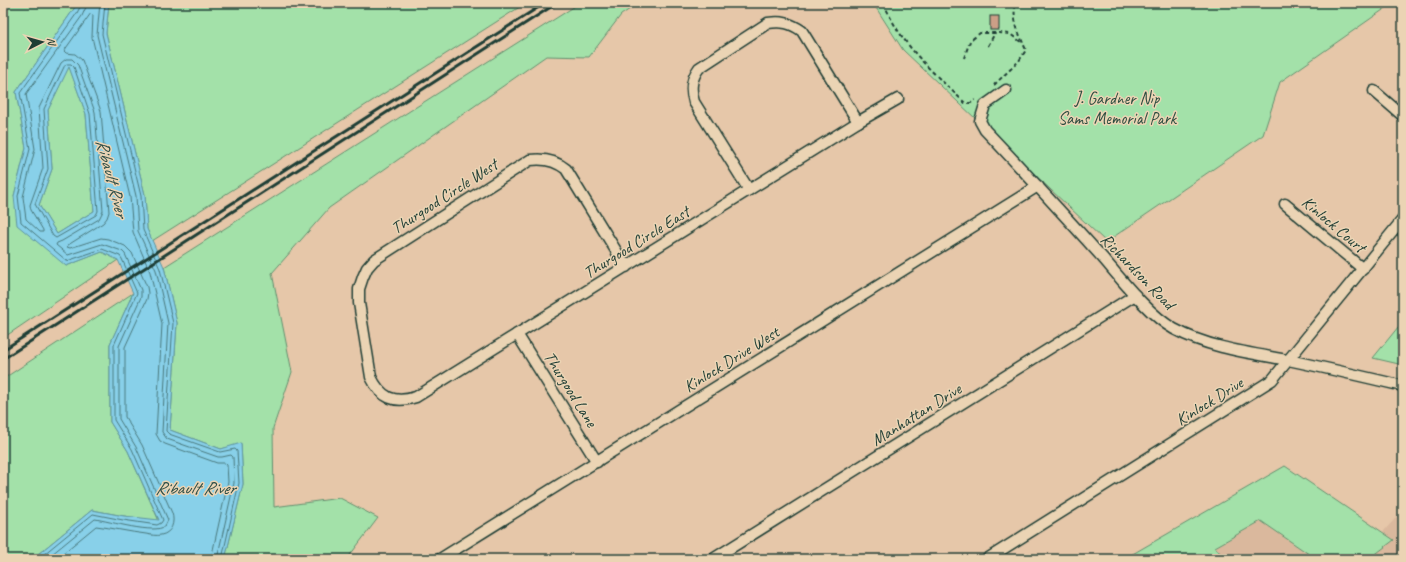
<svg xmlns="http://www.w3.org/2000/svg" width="1406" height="562" viewBox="0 0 1406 562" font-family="Caveat,sans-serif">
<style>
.built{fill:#dab89d}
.green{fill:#a3e1a9;stroke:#618f6e}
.water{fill:#88d0e9;stroke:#5e95a1;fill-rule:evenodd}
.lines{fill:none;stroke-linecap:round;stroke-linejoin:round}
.shore{stroke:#49787c;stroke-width:1}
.building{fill:#cc9f87;stroke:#1f3d34}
.street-casing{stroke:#1f3d34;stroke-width:13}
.path{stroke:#1f3d34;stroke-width:2;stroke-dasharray:4 3;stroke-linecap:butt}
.street{stroke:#ebd4b4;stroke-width:10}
.rail{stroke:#1f3d34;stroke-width:3}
.labels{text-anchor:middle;stroke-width:3;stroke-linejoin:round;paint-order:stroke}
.park-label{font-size:17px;fill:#2c4d40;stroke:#ebd4b4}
.street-label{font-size:17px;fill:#1f3d34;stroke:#ebd4b4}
.water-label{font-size:18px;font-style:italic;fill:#2a4c46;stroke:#ebd4b4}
</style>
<rect width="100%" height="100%" fill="#e6c7a9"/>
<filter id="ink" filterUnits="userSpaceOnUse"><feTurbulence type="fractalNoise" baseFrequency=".025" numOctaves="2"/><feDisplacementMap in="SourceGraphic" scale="8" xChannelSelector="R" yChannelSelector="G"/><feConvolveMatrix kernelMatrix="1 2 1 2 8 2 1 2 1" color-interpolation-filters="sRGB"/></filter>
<g filter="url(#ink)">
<g class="built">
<polygon points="1403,510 1403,559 1369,559 1394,540 1383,532"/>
<polygon points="1261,521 1316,559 1225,559 1215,547"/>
</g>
<g class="green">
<polygon points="3,3 78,3 16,92 26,148 14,196 66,266 102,252 118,260 3,338"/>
<polygon points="109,3 526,3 152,241 147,229 145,195 106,33"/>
<polygon points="580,3 639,3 621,15 589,57 546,56 329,208 272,273 292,372 273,428 274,507 340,498 378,518 347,559 225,559 243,484 241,444 221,449 170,430 177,323 164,267"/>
<polygon points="873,3 1393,3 1280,82 1263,135 1106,242 903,50"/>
<polygon points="69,66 86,114 94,211 57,234 39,205 52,169 48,110"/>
<polygon points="133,293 110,344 110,422 128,451 159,521 124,516 92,510 32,559 3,559 3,379"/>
<polygon points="1403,321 1403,365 1373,358"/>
<polygon points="1285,466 1394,540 1369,559 1316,559 1261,521 1215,547 1225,559 1124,559"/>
</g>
<path class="water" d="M78,3H109L106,33L145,195L147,229L164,267L177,323L170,430L221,449L241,443L243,484L225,559H32L92,510L124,516L159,520L128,451L110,422V344L133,293L118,260L102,252L66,266L17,225L14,196L26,148L16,92ZM69,67L86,114L94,211L57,234L39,205L52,169L48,110Z"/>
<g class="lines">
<g class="shore">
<polyline points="100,3 97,35 136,196 138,231 156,270 168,323 162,432 167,439 218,457 222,457 231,455 233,457 234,483 217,559"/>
<polyline points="105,3 102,34 141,196 143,230 160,269 173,323 166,431 169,434 220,452 235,449 237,451 239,483 222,559"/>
<polygon points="67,64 71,64 74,67 90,114 98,211 96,215 56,238 53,236 35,204 48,169 44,109 64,67"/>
<polyline points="38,559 93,514 123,520 157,525 161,523 163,520 132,449 114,420 114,345 137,293 122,259 120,256 102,249 67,261 21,222 18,196 30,149 20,93 77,13 82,3"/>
<path d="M46,559L95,519C109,521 155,535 165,526L168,520L136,447L119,419V346L141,297V290L125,254L122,251L102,244L68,255L56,245L57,243L62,241L99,219L103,211L95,112L78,65L72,59H66L61,63L39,108L43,168L30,205L31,210L43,230V232H40L26,219L23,197L35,149L26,94L82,16L86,7L87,3"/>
<path d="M56,559L96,526C113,528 129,532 146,534C151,535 156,536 161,535C172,533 175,522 172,513L142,445L125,417V347L147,299L148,293L147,287L132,253L125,246L108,239L101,238L70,248L67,247L68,245L103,223L107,218L109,212L101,111L82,60L75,54L66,53L64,51L91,13L93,15L92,37L130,197L133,232L150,272L162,324L156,434L160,441L165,444L217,463H225L227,465L228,482L211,559"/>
</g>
</g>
<g class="building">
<rect x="973" y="3" width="11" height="4"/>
<rect x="990" y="16" width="9" height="14"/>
</g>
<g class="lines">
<defs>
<g id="street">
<path d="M1006,90L985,105L980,121L985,130C1025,172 1063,214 1102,257C1121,279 1149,315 1174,329C1209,348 1250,353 1288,360C1326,368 1365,377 1403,386"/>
<polyline points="1374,91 1403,116"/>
<path d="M749,190L694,102C690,89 691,79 699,68L768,23C782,21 791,23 802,31L858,122"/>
<polyline points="1285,204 1363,269"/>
<path d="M626,267L566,169C555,160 544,158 530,160L374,260L367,268L363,277L359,289V303L371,377C381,398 394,404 416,397L858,122L898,99"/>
<polyline points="517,334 597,462"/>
<polyline points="440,559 1038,186"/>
<polyline points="713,559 1135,295"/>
<polyline points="987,559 1272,380 1403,219"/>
</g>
</defs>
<use href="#street" class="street-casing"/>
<g class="path">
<path d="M884,3C900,45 934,73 965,103H971L975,100"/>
<polyline points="985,3 1015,4"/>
<polyline points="988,46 995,33"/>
<polyline points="964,58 970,41 980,33 999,33 1010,34 1021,42"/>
<path d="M994,85L1019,61L1026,50C1020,36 1011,19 1016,3"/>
</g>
<use href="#street" class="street"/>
<g class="rail">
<polyline points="3,350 545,3"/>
<polyline points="3,359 557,3"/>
</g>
</g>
</g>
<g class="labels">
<g class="park-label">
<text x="1117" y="104">J. Gardner Nip<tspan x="1117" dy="20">Sams Memorial Park</tspan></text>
</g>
<g class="street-label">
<text transform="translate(444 196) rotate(-33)" y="6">Thurgood Circle West</text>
<text transform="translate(1334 224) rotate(40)" y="6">Kinlock Court</text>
<text transform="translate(636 242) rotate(-32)" y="6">Thurgood Circle East</text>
<text transform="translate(1138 271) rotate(46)" y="6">Richardson Road</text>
<text transform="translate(731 359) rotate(-32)" y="6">Kinlock Drive West</text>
<text transform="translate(571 389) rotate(58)" y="6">Thurgood Lane</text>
<text transform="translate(1209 401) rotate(-32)" y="6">Kinlock Drive</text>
<text transform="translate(916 414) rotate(-32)" y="6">Manhattan Drive</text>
</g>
<g class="water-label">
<text transform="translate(112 178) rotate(75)" y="6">Ribault River</text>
<text x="195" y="494">Ribault River</text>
</g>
</g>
<rect width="1406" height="562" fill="none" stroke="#ebd4b4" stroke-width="16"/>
<rect x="8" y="8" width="1390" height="546" fill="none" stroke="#1f3d34" stroke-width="1.5" filter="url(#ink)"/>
<g transform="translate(42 42) rotate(84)" stroke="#ebd4b4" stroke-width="3" paint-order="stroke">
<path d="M0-3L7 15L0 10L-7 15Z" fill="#1f3d34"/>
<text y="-6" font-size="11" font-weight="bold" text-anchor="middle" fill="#1f3d34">N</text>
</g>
</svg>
